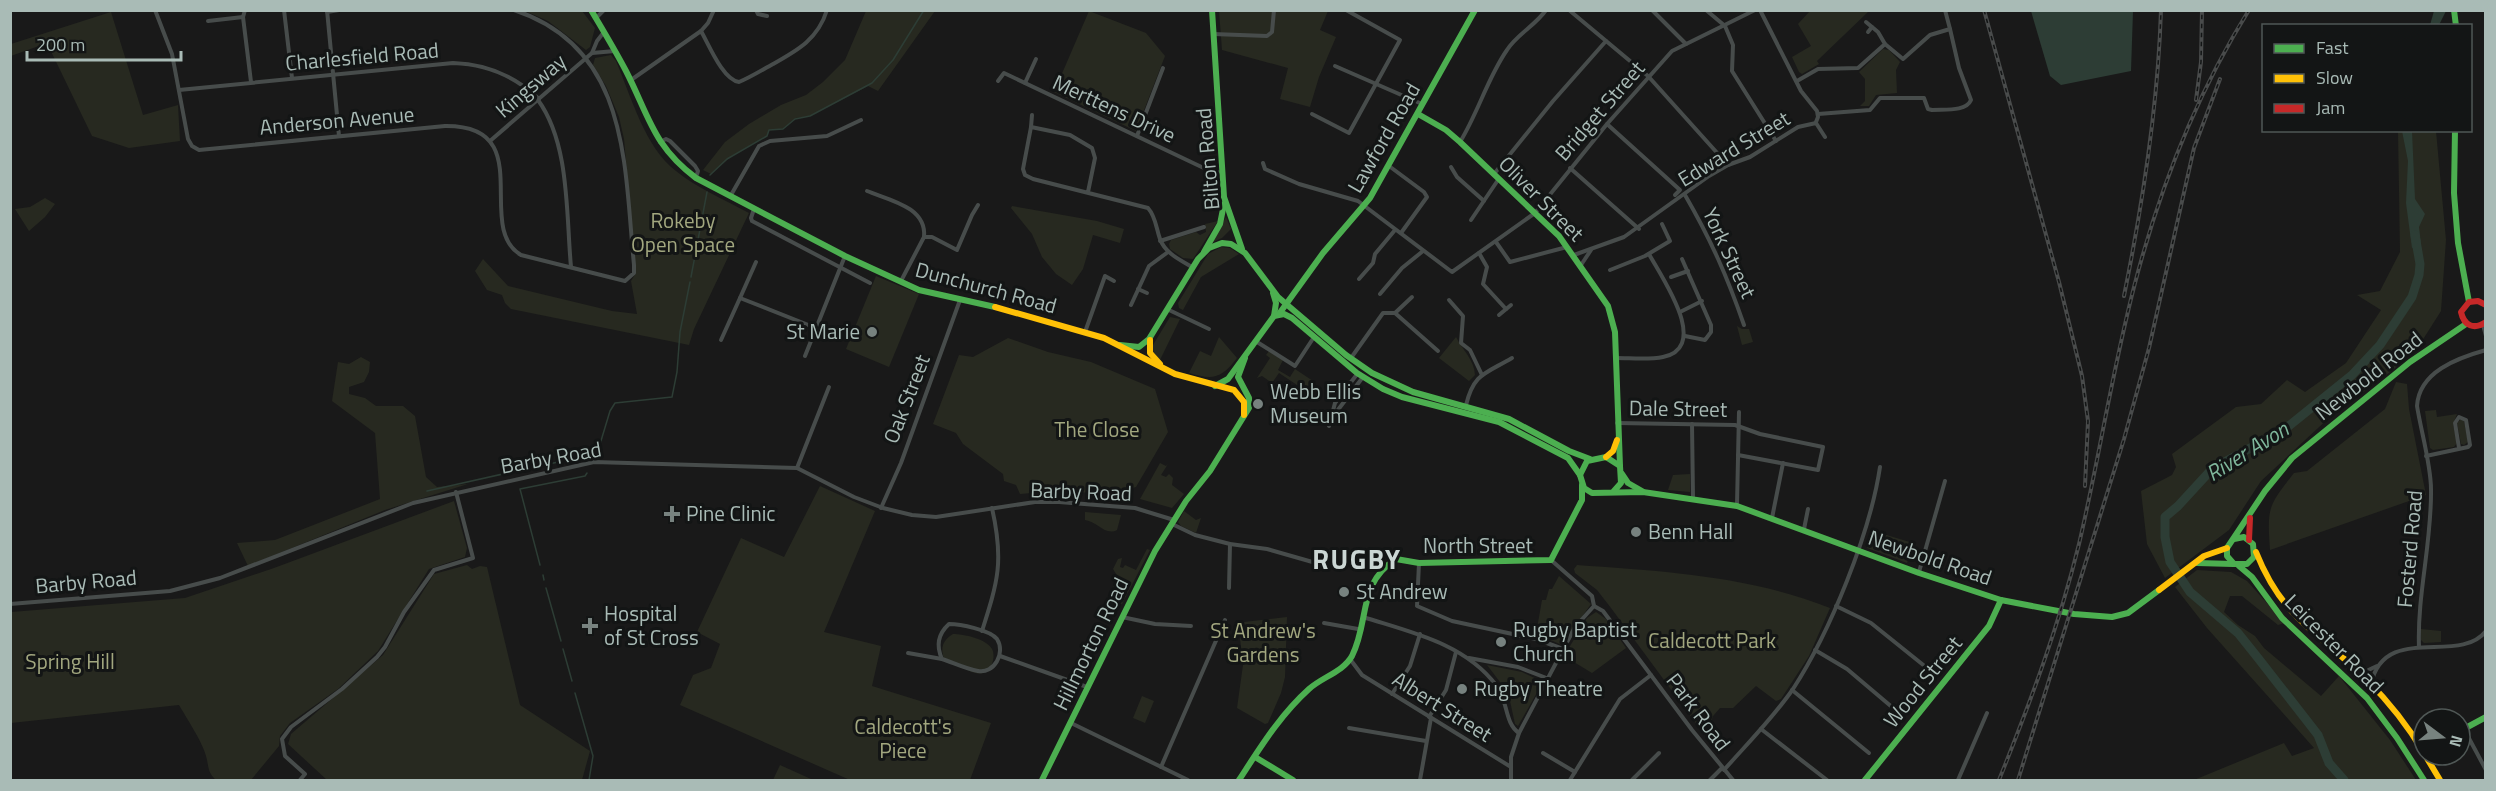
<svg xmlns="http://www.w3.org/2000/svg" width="2496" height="791" viewBox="0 0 2496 791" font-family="'Titillium Web',sans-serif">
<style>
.green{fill:#272920}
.water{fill:#2d3d35}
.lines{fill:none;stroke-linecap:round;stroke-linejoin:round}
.stream{stroke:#2d3d35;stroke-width:1.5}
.river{stroke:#2d3d35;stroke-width:9}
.street{stroke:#474c4b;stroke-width:4}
.fast{stroke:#4caf50;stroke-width:6}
.slow{stroke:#ffc107;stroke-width:6}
.jam{stroke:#c62828;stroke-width:6}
.rail-casing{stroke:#494b4b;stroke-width:4}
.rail{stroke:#131515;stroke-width:1.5;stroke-dasharray:4.5;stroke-linecap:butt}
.poi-dot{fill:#77827f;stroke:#131515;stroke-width:2}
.labels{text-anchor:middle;stroke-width:6;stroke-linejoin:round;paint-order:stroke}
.street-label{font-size:21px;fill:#a9bbb6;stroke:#131515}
.park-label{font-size:21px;fill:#a2a77f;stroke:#131515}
.poi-label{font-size:21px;fill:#a9bbb6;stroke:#131515;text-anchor:start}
.water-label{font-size:22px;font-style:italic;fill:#7fb79c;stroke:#131515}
.district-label{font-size:27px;font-weight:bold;letter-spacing:1.5px;fill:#cbd6d4;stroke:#131515}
</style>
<rect width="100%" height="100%" fill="#191919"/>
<g class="green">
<polygon points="525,11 582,11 595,28 590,47 586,50 548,21"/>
<polygon points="866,11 935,11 878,91 868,86 810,116 796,118 783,129 769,130 767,136 733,155 711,174 703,170 725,142 749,124 781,105 806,95 823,82 845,60"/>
<polygon points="1089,11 1146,33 1165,56 1136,131 1054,92"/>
<polygon points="1219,11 1328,11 1320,30 1336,37 1319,77 1310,107 1280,99 1288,68 1222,50"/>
<polygon points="1810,11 1869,11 1819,59 1817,61 1819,64 1802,74 1799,72 1792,57 1811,46 1798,24"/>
<polygon points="111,12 143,115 178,105 180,141 129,148 92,136 47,43 11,56 11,44"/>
<polygon points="1883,49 1889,50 1900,62 1896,70 1897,93 1876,95 1869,106 1860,106 1865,101 1865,79 1859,72"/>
<path d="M611,55L616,61C631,96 645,148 676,171C697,188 725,200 749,213L694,329L689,345L511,309L505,303L502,295L487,290L475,271L483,259L508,286L612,311L637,314L631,281L636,273L624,139L619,117L606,86L593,65L595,58Z"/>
<polygon points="2398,131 2436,131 2446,240 2441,311 2422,341 2394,369 2332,415 2261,481 2229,530 2165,578 2147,544 2141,491 2172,475 2176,467 2172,454 2236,407 2261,404 2287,380 2305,392 2346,363 2381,310 2357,295 2380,291 2400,252"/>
<polygon points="45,198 55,204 45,217 29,231 15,209 30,207"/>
<polygon points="1012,206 1097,221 1124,229 1120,243 1093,235 1083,269 1072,285 1056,274 1042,257 1032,234 1011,208"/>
<polygon points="1226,217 1231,229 1222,238 1211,243"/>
<polygon points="1218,221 1193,259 1183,258 1170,249 1169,244 1171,240 1196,232 1200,235 1206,232 1205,224"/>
<polygon points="1221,247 1230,248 1239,254 1201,277 1183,310 1179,308 1178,303 1208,254"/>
<polygon points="876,276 919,294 889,367 846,349"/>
<polygon points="1170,317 1180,319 1160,360 1153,353 1153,345"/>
<polygon points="1737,326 1742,329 1749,329 1753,342 1742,345"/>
<path d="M1219,337L1237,358C1221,379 1213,380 1189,373L1200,351L1211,356Z"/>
<path d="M1456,337C1463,351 1474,359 1475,375L1469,381L1439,358Z"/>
<polygon points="1008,338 1048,352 1091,362 1155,389 1168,432 1136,487 1113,494 1056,491 1020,494 1016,485 1004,481 1003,474 963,444 956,433 933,424 959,355 973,357"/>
<polygon points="1269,351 1283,360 1278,370 1290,377 1295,369 1316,383 1311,391 1306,391 1279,373 1272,383 1262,376 1257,378 1270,358 1266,355"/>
<polygon points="361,357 370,362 369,372 364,382 349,387 349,394 365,398 376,406 403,406 415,416 426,477 437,487 468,484 385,510 248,566 237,543 275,540 380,499 375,433 332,401 338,362 349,364"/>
<path d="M2396,382L2407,384L2409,409L2426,495L2270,550C2267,507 2268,506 2294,473L2307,471L2385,409Z"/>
<polygon points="2436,410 2437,417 2457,414 2453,424 2457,443 2454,447 2433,450 2430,448 2425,411"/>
<polygon points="2461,419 2464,421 2468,442 2464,445 2461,444 2457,423"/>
<polygon points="1160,463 1166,466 1168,464 1161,475 1166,477 1169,474 1173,478 1172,485 1184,494 1172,508 1140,499"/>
<polygon points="1690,474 1690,492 1668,490 1673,475"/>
<polygon points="820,486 875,511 824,632 881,646 872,686 991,723 970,780 850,780 680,705 693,675 711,668 720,644 697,632 741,538 784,557"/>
<path d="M454,501L467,548L465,557L429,569L378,651L338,689L290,723L280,736L279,746L251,780H216C207,772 209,766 206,756C202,741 187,719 179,705L11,723V612L185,598L274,568Z"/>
<polygon points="1184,511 1196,520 1201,518 1196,533 1181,526 1178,522"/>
<path d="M1085,512L1121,515L1117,530C1105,536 1098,522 1085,520Z"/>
<polygon points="1870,530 1913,543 1907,563 1867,548"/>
<polygon points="1147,549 1150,550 1122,604 1113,601 1113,586 1118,577 1113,569 1118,559 1122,558 1120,567 1123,568 1125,565 1136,570"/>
<polygon points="467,565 472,569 480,566 487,567 520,705 590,751 582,780 327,780 288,744 291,734 383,655 434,574"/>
<path d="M1577,565C1662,571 1750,576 1830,608L1809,656L1781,699L1776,701L1756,686L1733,708H1720L1713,716L1706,737L1611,608L1597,590L1575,573L1574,569Z"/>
<polygon points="2197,570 2231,572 2247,581 2285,623 2278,625 2242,596 2230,596 2224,612 2238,625 2255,636 2264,648 2321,696 2339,676 2390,740 2416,780 2194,780 2284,743 2292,756 2314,748 2207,628 2175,587"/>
<polygon points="1559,576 1591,604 1562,645 1536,634 1542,600 1546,600 1549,589 1552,589"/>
<polygon points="1596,612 1606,619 1626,648 1592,673 1564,656 1587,618"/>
<polygon points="1287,617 1285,677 1281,693 1268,723 1265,724 1237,708 1243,665 1240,638 1244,622"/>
<polygon points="2421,629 2441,631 2441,642 2424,643 2421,640"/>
<path d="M953,634C963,634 987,639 992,649C996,657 992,670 983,673C977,675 970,671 965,669C957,666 950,664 944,659C940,647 943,640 953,634Z"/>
<polygon points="1487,665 1522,672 1543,682 1518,726 1515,724 1510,701 1503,686"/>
<polygon points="1142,696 1154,701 1145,723 1133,718"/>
<polygon points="780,765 811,779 810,780 773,780"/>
</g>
<g class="water">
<polygon points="2031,11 2133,11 2131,71 2061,85 2050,76"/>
<polygon points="2434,11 2446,11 2439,25 2430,25"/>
<polygon points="2402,131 2412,131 2415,199 2425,214 2419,227 2421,244 2412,248 2406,203 2408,161"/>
</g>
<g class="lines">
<g class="stream">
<polyline points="710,175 727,159 767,136 769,130 783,129 795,119 810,116 872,83 893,60 924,10"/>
<polyline points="691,277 707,192"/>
<polyline points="539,466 597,454 610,411 615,403 672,397 677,372 680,332 690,282"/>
<polyline points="427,491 525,469"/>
<polyline points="540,565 520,489 585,476 587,473"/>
<polyline points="543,575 544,580"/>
<polyline points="546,588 561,641"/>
<polyline points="563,649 572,681"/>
<polyline points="575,693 593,756 589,780"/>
</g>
<polyline class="river" points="2344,780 2329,763 2318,735 2258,658 2238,633 2190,592 2170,562 2165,537 2165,517 2178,506 2212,469 2285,429 2352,375 2380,345 2412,297 2419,275 2420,264 2415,235"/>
<g class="street">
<path d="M155,10L172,54L188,139L192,146L199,150L445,126C540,125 473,227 521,255L625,281L634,273V265C624,165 630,48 514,10"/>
<polyline points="245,10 243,17 251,82"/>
<polyline points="284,10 292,78"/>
<polyline points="327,10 339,136"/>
<polyline points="756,10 758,14 767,16"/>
<polyline points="1569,10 1648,76 1728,165"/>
<polyline points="1652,10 1686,44"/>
<polyline points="1706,10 1725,26"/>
<polyline points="1760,10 1801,91 1817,111 1818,117 1816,122"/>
<polyline points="327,12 339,10"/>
<polyline points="597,17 604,10"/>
<polyline points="208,21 243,17"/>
<polyline points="1725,26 1733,45 1732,71 1776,141"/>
<polyline points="701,31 708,23 714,10"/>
<polyline points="1868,32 1872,27"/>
<polyline points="1213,34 1267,36 1272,32 1274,10"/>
<polyline points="1885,44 1903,59 1930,35 1950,29 1945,10"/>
<polyline points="592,53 615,51"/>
<polyline points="1335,66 1422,104"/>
<path d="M631,80L701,31C709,45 723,80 739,82C751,77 762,70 773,64C798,50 818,39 827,10"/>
<polyline points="998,81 1004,73 1210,171 1222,173"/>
<polyline points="1797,81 1818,69 1858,68 1885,44 1878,32 1866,22"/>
<polyline points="1025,83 1036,59"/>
<path d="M179,90L453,63C486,64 514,75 539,99"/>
<path d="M538,100C570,144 566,214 571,267"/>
<polyline points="1312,114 1349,133 1400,40 1346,10"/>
<path d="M1818,114L1870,110L1880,98H1924L1928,109L1932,110C1944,109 1966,112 1971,100L1959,68L1950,29"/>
<polyline points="1607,124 1680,190 1675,195"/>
<polyline points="1031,127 1032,115"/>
<polyline points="1137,136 1163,68"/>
<polyline points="490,141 592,53 597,41 604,32"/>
<polyline points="660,142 666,139 670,141 695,166 698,171 696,177"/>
<path d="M1460,142C1478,113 1488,77 1507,50C1517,34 1535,26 1546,10"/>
<polyline points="1263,163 1265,169 1299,184 1358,201 1452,272 1535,213 1607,124 1672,51 1755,10"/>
<polyline points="1389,166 1424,192 1427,197 1401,233"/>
<polyline points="1451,167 1457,177 1484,201"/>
<polyline points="1570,168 1639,229"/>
<polyline points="1494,174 1553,101 1606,41"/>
<path d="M867,191C889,200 927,207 924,237"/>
<path d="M1088,192L1095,158L1092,148L1070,135L1031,127L1023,169L1025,175L1033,179L1148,208C1156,217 1156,228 1160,239C1165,253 1180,260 1192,267"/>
<polyline points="731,195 759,146 770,141 827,136 861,120"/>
<path d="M1685,195C1711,240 1727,276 1744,325"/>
<polyline points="754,209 751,218 752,221 870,283"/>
<polyline points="1471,220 1498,180"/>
<polyline points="1160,241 1204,227"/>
<polyline points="1496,242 1510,262 1567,247"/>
<polyline points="1479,253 1487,267 1483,284 1506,309"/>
<polyline points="1574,255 1624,237 1709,176 1728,165 1750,157 1798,127 1816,123 1825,137"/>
<polyline points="1682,259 1711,325 1711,332 1705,340 1685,336"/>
<polyline points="756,262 740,298 816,328"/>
<polyline points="1581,265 1591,250"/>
<polyline points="1610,270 1645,256 1670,241 1662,224"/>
<polyline points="1671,277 1688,271"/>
<polyline points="1359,279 1373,263 1375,254 1395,230"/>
<polyline points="901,281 924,237 932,237 957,250 972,215 978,205"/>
<polyline points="1138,289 1147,293"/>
<polyline points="1380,294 1402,268 1423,251"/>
<polyline points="1449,300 1463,316 1461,343 1470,350 1482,375"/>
<polyline points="1131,305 1149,266 1168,252"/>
<polyline points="1169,310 1209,329"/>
<polyline points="1680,312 1702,301"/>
<polyline points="1395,313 1438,351"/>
<polyline points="1499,315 1511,305"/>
<polyline points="2483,325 2486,336"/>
<polyline points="1085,332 1105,276 1114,281"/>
<polyline points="721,340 740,298"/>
<polyline points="1257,342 1295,366 1314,337"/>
<polyline points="805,356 845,256"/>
<polyline points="1351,358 1383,313 1395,313 1412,297"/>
<path d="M1616,358C1631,358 1649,360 1663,357C1711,347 1662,278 1649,254"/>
<path d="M1466,405C1474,373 1485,374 1512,358"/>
<polyline points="1331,419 1363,377"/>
<polyline points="1617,423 1735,425 1760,434 1823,447 1818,470 1738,455"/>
<polyline points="1692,424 1693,498"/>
<polyline points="1329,426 1335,403 1358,373"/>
<polyline points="2426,456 2468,447 2470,445 2466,420 2459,417 2455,423 2459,448"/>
<polyline points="797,468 829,387"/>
<polyline points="1737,505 1739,412"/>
<polyline points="881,508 901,463 960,300"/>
<polyline points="1772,518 1783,463"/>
<polyline points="1172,524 1195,535 1230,544 1267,549 1323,565 1332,550"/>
<polyline points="1804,529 1808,509"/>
<polyline points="1419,563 1417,606 1452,621 1536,639 1563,649"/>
<polyline points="1919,572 1945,481"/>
<polyline points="1229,588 1230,544"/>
<polyline points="10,604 170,591 220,578 413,503 594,462 797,468 854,497 883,508 912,515 936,517 1035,502 1059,502 1135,508 1174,520"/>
<polyline points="1594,606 1603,611 1692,730 1733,780"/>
<polyline points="1836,606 1871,623 1932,672"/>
<polyline points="1122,617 1155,624 1191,626"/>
<path d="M1363,617C1410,632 1464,643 1496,685C1508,699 1504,723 1519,733"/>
<polyline points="1324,623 1358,629"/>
<path d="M949,624C960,624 990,630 997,639C1006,653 994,674 978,671C966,669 954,663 942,659C936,646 938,634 949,624Z"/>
<path d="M982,631C998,581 1004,561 992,508"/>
<path d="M2419,647C2417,594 2432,542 2431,489C2431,465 2421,431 2417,406C2419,372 2457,358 2486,350"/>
<polyline points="1815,650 1847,669 1899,713"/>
<polyline points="908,653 942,659"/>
<polyline points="1000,656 1087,687"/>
<polyline points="1469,658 1518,667 1549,679"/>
<polyline points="1350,659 1362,675 1511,767"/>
<polyline points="2362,673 2377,666"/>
<path d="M2371,684C2385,622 2459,666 2486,631"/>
<polyline points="1792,690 1869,753"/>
<polyline points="1392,694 1410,666 1420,634"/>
<polyline points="1429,717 1446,690 1456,652"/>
<polyline points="1071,723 1188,780"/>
<polyline points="1349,728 1426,741"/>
<polyline points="1761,729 1827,780"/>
<polyline points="2464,729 2486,770"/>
<polyline points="1543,753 1575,772"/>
<polyline points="1161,767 1225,620"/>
<path d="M1724,770C1747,744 1773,718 1793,689C1830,632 1870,534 1880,467"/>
<polyline points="300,780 305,774 285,756 282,739 291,727 342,689 377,657 385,647 404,612 434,570 473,558 456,492"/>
<polyline points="1420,780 1431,718"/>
<polyline points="1511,780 1511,757 1519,733 1575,627 1594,606 1592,596 1551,560"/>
<polyline points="1570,780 1620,699 1651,675"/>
<polyline points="1632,780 1659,753"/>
<polyline points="1710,780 1722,768"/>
<polyline points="1958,780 1987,713"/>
</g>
<g class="fast">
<path d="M591,10C603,30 615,50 626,71C649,116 653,146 696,178L845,256L919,290L995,307"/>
<polyline points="1212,10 1224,197 1242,249"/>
<polyline points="2454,10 2456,26"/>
<polyline points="1418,114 1446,130 1460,142 1559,236 1608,306 1615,332 1620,466"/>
<polyline points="2455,130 2454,193 2458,243 2469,302"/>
<polyline points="1204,252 1220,224 1224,204"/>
<polyline points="1273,293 1276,303 1274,316"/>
<polyline points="1279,314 1323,253 1370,198 1475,10"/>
<polyline points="1120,345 1139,347 1149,339 1198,259 1209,248 1222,243 1231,244 1245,253 1278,297 1346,355 1372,373 1413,392 1509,419 1569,451 1590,459"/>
<polyline points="1215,386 1228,379 1274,316 1284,314 1292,318 1357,373 1383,389 1402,397 1499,422 1568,458 1580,475"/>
<polyline points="1622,474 1628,483 1642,491"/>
<polyline points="1613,492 1621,483 1620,466 1606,457 1587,461 1580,475 1584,488 1592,493 1643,492 1737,506 1919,573 2001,600 2074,614 2112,617 2128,613 2159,590"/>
<polyline points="2234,539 2244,537 2253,544 2254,557 2247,564 2234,564 2227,556 2227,548 2265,491 2292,458 2410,362 2466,324"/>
<polyline points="2197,563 2233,564"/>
<polyline points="2239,566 2252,577 2282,618 2367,698 2397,738 2424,780"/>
<polyline points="2460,731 2486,717"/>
<polyline points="1255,757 1293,780"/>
<polyline points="1042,780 1155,551 1186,501 1210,471 1249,408 1249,398 1238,377 1245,358"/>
<path d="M1239,780C1260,748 1280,715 1309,689C1322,677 1343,672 1352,656C1370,620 1357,584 1396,559L1419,563L1551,560L1582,500V485"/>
<polyline points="1865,780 1989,626 2001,600"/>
</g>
<g class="slow">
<polyline points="995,307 1104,338 1175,374 1234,390 1244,402 1244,415"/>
<polyline points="1150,340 1150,353 1160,364"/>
<polyline points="1606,457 1613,451 1617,440"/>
<path d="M2256,552C2283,620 2319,632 2367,680C2389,702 2408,726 2424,753"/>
<polyline points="2159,590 2204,556 2227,548"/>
<polyline points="2425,755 2440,780"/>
</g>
<g class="jam">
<path d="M2486,305L2478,301L2469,302L2461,312C2464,326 2474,330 2486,322"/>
<polyline points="2249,540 2250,518"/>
</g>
<defs>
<g id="rail">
<polyline points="1984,10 2059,282 2082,376 2088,421 2085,486"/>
<polyline points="2196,100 2201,62 2202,10"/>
<path d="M2124,296C2143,202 2158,107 2161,10"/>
<path d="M1999,780C2030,703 2059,626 2079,544C2099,459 2112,372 2134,287C2159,190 2196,95 2249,10"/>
<polyline points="2018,780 2124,439 2149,348 2194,148 2220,79"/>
</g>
</defs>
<use href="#rail" class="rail-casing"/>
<use href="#rail" class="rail"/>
</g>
<g class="poi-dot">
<circle cx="872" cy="332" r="6"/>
<circle cx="1258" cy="404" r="6"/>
<path d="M669 505h6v6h6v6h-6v6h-6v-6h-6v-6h6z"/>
<circle cx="1636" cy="532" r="6"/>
<circle cx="1344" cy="592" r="6"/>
<path d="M587 617h6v6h6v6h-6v6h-6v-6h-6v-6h6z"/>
<circle cx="1501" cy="642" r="6"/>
<circle cx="1462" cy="689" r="6"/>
</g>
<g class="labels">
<g class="street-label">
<text transform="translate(362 57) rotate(-5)" y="7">Charlesfield Road</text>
<text transform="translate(531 86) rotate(-41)" y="7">Kingsway</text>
<text transform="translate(1114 109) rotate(25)" y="7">Merttens Drive</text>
<text transform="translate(1600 111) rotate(-49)" y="7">Bridget Street</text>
<text transform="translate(337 121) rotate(-5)" y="7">Anderson Avenue</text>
<text transform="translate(1384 138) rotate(-60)" y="7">Lawford Road</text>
<text transform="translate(1734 149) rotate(-31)" y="7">Edward Street</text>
<text transform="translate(1208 159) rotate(-95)" y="7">Bilton Road</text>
<text transform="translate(1541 199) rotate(45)" y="7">Oliver Street</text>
<text transform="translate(1729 253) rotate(65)" y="7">York Street</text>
<text transform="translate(986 288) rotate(15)" y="7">Dunchurch Road</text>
<text transform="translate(2369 376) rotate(-38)" y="7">Newbold Road</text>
<text transform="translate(907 399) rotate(-69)" y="7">Oak Street</text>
<text transform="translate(1678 409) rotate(1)" y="7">Dale Street</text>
<text transform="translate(551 458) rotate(-10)" y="7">Barby Road</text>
<text transform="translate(1081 492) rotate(2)" y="7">Barby Road</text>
<text x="1478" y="553">North Street</text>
<text transform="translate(2410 549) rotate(-85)" y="7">Fosterd Road</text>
<text transform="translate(1930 558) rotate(19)" y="7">Newbold Road</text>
<text transform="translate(86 582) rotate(-5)" y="7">Barby Road</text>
<text transform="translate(1091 644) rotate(-64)" y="7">Hillmorton Road</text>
<text transform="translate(2334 644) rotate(45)" y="7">Leicester Road</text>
<text transform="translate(1923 682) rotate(-51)" y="7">Wood Street</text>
<text transform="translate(1442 707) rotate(32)" y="7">Albert Street</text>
<text transform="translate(1698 712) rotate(53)" y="7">Park Road</text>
</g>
<g class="park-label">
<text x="683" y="228">Rokeby<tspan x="683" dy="24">Open Space</tspan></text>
<text x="1097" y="437">The Close</text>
<text x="1263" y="638">St Andrew's<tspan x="1263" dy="24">Gardens</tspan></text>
<text x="1712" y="648">Caldecott Park</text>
<text x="70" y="669">Spring Hill</text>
<text x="903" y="734">Caldecott's<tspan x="903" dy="24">Piece</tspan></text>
</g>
<g class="poi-label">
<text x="860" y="339" text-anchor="end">St Marie</text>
<text x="1270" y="399">Webb Ellis<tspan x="1270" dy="24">Museum</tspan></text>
<text x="686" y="521">Pine Clinic</text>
<text x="1648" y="539">Benn Hall</text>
<text x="1356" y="599">St Andrew</text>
<text x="604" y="621">Hospital<tspan x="604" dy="24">of St Cross</tspan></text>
<text x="1513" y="637">Rugby Baptist<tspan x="1513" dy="24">Church</tspan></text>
<text x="1474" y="696">Rugby Theatre</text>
</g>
<g class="water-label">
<text transform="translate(2247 451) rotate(-32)" y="8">River Avon</text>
</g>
<g class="district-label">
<text x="1357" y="569">RUGBY</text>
</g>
</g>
<rect width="2496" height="791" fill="none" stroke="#a9bbb6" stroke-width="24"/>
<rect x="2262" y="24" width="210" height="108" fill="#131515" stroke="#4f5755" stroke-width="1.5"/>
<rect x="2274" y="44" width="30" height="9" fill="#4caf50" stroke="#4f5755" stroke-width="1.5"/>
<text x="2316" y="54" font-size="18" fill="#a9bbb6">Fast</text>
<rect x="2274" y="74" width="30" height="9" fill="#ffc107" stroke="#4f5755" stroke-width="1.5"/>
<text x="2316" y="84" font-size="18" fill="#a9bbb6">Slow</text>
<rect x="2274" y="104" width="30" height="9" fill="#c62828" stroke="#4f5755" stroke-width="1.5"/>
<text x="2316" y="114" font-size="18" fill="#a9bbb6">Jam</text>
<g transform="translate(2442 737) rotate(106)"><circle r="28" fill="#131515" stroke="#4f5755" stroke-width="1.5"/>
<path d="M0-4.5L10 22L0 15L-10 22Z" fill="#77827f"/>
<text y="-9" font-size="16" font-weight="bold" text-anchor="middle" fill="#a9bbb6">N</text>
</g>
<path d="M27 51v9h154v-9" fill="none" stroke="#a9bbb6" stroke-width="3"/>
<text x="36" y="51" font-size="18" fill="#a9bbb6" stroke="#131515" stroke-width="4.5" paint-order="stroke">200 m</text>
</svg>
